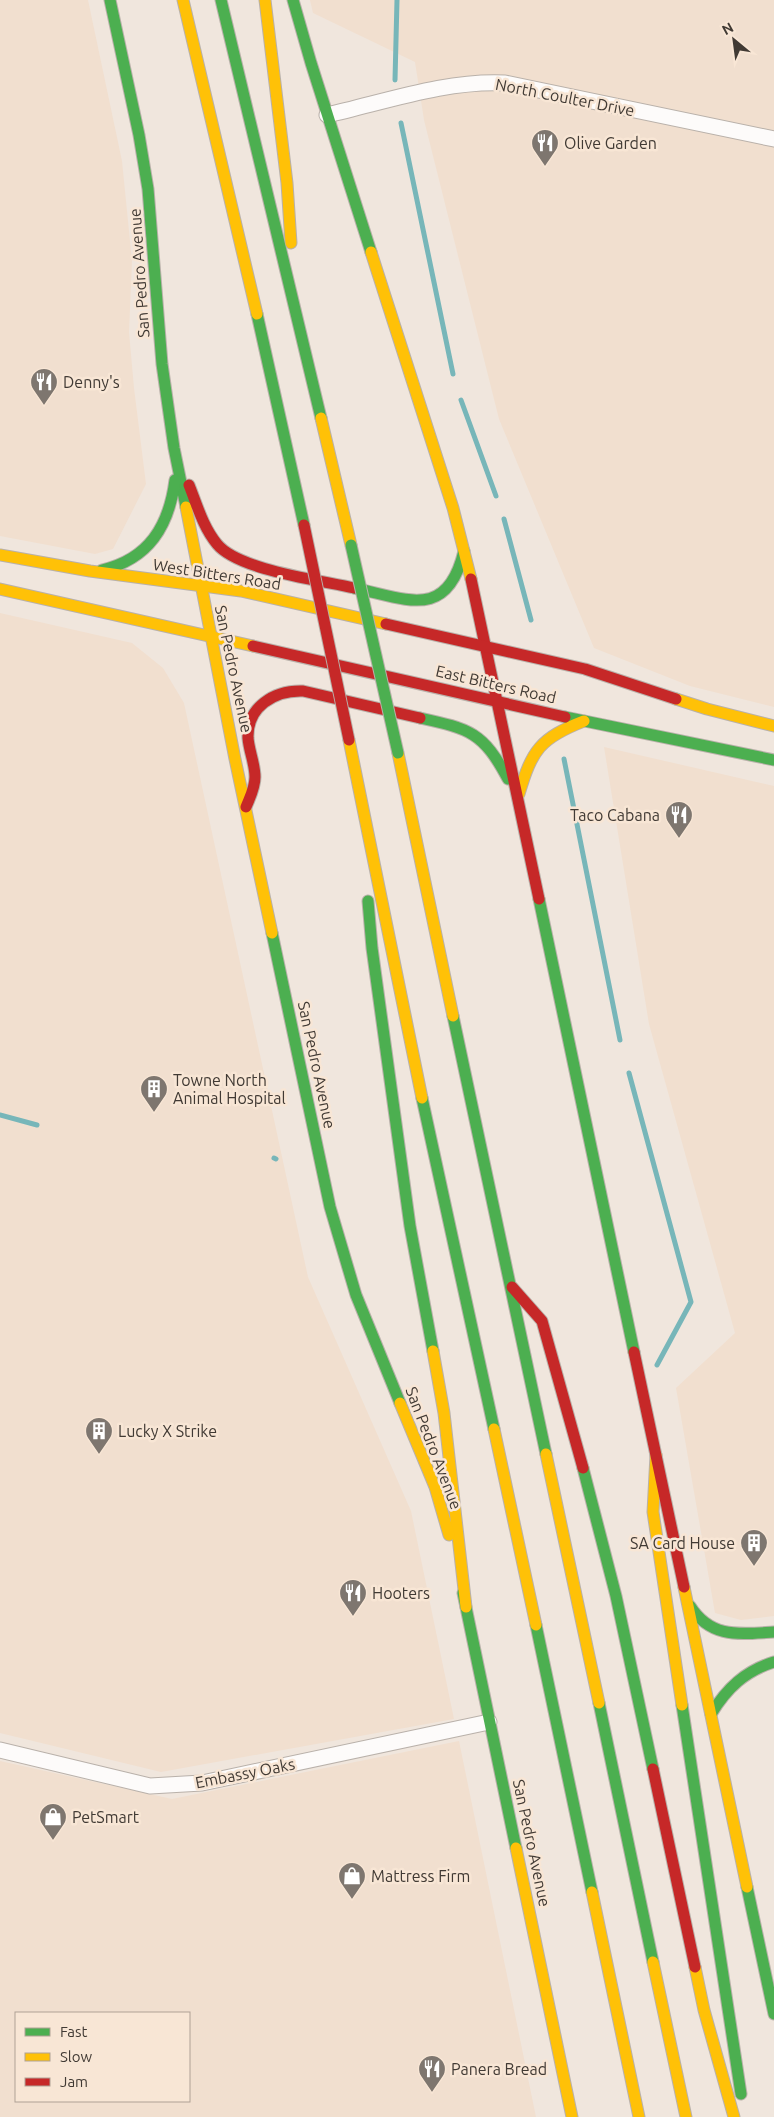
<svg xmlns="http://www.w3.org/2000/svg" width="774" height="2117" viewBox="0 0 774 2117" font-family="Ubuntu,sans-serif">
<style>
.built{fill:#f1dfcf;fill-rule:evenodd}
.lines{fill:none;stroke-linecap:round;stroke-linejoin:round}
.stream{stroke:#77b6b9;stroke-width:5}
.street-casing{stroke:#b9b1aa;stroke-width:17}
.fast-casing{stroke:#b9b1aa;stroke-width:13}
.slow-casing{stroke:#b9b1aa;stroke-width:13}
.jam-casing{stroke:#b9b1aa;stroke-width:13}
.street{stroke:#fdfbfa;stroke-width:15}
.fast{stroke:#4caf50;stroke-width:11}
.slow{stroke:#ffc107;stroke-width:11}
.jam{stroke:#c62828;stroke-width:11}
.fast-bridge-casing{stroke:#b9b1aa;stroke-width:13;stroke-linecap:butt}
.jam-bridge-casing{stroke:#b9b1aa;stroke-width:13;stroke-linecap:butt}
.fast-bridge{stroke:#4caf50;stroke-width:11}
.jam-bridge{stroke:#c62828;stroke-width:11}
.labels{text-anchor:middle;stroke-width:5;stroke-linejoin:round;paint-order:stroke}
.street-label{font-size:16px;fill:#413a34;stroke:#f8e6d5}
.poi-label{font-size:16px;fill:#413a34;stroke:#f8e6d5;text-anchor:start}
</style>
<rect width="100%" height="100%" fill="#f0e6dd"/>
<g class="built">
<polygon points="0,0 88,0 122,161 132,261 129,332 134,388 146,484 113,549 95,554 0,536"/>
<polygon points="310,0 774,0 774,707 690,686 594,648 499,419 424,120 415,62 313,13"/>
<polygon points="0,613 132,643 163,668 184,703 308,1277 411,1511 454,1719 161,1772 0,1733"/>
<polygon points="604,747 774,786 774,1616 741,1620 715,1613 676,1388 735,1333 649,1024"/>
<path d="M459,1741L536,2117H0V1761L172,1799ZM16,2013H189V2101H16Z"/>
</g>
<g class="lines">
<g class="stream">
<polyline points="395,80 397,0"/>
<polyline points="401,123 453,374"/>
<polyline points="461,400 496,496"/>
<polyline points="504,519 531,620"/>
<polyline points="564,759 620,1040"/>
<polyline points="629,1073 691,1302 657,1365"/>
<polyline points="0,1115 37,1125"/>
<polyline points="274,1158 276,1159"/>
</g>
<defs>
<g id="street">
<path d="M327,115C385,102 446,80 505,83L774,139"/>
<polyline points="0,1750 150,1786 202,1783 489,1722"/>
</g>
<g id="fast">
<polyline points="110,0 139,135 148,189 162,364 174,448 186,507"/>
<polyline points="221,0 321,418"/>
<polyline points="293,0 311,63 371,252"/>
<polyline points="257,314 304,525"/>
<path d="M102,570C149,559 169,526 175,480"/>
<path d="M354,588C407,599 447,621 464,551"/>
<polyline points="565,717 774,760"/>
<path d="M420,718C470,729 483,732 508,779"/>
<polyline points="539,899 634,1352"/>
<polyline points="368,901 372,948 410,1226 433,1351"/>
<polyline points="272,933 330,1207 356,1295 400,1403"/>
<polyline points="453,1016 546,1454"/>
<polyline points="422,1098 494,1429"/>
<polyline points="583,1468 616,1596 653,1769"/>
<polyline points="463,1593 516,1848"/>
<path d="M690,1606C711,1639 740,1634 774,1632"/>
<polyline points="536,1625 592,1892"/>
<polyline points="599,1703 653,1962"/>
<polyline points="682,1705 741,2094"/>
<path d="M711,1714C727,1688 745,1671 774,1662"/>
<polyline points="747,1887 774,2014"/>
</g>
<g id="slow">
<polyline points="183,0 257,314"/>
<polyline points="265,0 287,183 291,243"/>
<polyline points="371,252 453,508 471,579"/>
<polyline points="321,418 351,545"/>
<polyline points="186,507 235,759 272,933"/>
<polyline points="0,555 90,571 241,591 386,624"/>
<polyline points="0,589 253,646"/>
<polyline points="676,699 707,709 774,726"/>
<polyline points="349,740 422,1098"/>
<polyline points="398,753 453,1016"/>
<path d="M519,794C532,750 540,738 584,721"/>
<polyline points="433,1351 444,1413 466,1607"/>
<polyline points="400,1403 435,1487 449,1535"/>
<polyline points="494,1429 536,1625"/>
<polyline points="546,1454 599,1703"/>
<polyline points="656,1455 653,1512 682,1705"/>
<polyline points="684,1587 747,1887"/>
<polyline points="516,1848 572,2117"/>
<polyline points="592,1892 639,2117"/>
<polyline points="653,1962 686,2117"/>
<polyline points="695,1967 704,2010 734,2117"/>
</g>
<g id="jam">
<path d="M189,485C197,505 203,527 217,544C238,570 319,580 354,588"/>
<polyline points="471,579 539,899"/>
<polyline points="386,624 585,669 676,699"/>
<polyline points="253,646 565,717"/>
<path d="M246,807C250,797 255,788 255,777C255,764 249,751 248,738C247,707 274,690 303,691L420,718"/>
<polyline points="512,1287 542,1321 583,1468"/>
<polyline points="634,1352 684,1587"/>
<polyline points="653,1769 695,1967"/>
</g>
</defs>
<use href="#street" class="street-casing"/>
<use href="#fast" class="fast-casing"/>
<use href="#slow" class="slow-casing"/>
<use href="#jam" class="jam-casing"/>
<use href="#street" class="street"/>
<use href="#fast" class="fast"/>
<use href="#slow" class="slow"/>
<use href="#jam" class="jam"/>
<defs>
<polyline id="fast-bridge" points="351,545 398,753"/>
<polyline id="jam-bridge" points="304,525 349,740"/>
</defs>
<use href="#fast-bridge" class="fast-bridge-casing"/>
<use href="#jam-bridge" class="jam-bridge-casing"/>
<use href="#fast-bridge" class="fast-bridge"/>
<use href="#jam-bridge" class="jam-bridge"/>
</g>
<defs>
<symbol id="restaurant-pin" viewBox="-11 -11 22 30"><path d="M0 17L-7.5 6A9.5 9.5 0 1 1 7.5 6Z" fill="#7e766f" stroke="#f8e6d5"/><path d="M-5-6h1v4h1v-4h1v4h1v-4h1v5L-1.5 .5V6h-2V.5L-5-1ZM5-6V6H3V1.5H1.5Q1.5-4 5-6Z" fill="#fff"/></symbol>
<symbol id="building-pin" viewBox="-11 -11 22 30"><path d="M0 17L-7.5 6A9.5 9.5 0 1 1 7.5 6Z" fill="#7e766f" stroke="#f8e6d5"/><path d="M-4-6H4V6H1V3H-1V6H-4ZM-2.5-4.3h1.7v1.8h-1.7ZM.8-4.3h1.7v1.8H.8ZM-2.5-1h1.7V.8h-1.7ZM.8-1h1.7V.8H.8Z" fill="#fff"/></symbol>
<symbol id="shop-pin" viewBox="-11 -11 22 30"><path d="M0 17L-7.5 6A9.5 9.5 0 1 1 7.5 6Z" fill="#7e766f" stroke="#f8e6d5"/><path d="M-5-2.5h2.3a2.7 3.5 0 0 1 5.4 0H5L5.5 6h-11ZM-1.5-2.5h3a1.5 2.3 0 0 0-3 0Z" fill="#fff"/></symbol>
</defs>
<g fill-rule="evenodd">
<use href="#restaurant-pin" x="529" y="127" width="32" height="43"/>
<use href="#restaurant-pin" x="28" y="366" width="32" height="43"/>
<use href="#restaurant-pin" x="663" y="799" width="32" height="43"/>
<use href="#building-pin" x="138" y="1073" width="32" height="43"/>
<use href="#building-pin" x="83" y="1415" width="32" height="43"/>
<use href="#building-pin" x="738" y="1527" width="32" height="43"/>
<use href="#restaurant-pin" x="337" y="1577" width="32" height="43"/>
<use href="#shop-pin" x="37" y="1801" width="32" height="43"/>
<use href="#shop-pin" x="336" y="1860" width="32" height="43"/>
<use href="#restaurant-pin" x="416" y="2053" width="32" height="43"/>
</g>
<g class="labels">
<g class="street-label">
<text transform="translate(565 97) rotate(11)" y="6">North Coulter Drive</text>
<text transform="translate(139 273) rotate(-94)" y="6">San Pedro Avenue</text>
<text transform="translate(217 574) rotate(9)" y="6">West Bitters Road</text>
<text transform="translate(234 669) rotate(78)" y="6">San Pedro Avenue</text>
<text transform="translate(496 684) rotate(13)" y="6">East Bitters Road</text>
<text transform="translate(317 1065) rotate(78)" y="6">San Pedro Avenue</text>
<text transform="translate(434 1448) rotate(69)" y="6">San Pedro Avenue</text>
<text transform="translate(245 1773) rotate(-11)" y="6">Embassy Oaks</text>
<text transform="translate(532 1843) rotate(78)" y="6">San Pedro Avenue</text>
</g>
<g class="poi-label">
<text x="564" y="149">Olive Garden</text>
<text x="63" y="388">Denny's</text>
<text x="660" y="821" text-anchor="end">Taco Cabana</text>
<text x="173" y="1086">Towne North<tspan x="173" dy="18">Animal Hospital</tspan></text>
<text x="118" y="1437">Lucky X Strike</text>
<text x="735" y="1549" text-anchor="end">SA Card House</text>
<text x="372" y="1599">Hooters</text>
<text x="72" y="1823">PetSmart</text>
<text x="371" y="1882">Mattress Firm</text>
<text x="451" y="2075">Panera Bread</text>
</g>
</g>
<rect x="15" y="2012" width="175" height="90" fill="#f8e6d5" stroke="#afa195"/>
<rect x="25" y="2028" width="25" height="8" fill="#4caf50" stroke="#afa195"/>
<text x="60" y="2037" font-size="15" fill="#413a34">Fast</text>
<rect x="25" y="2053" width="25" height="8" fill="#ffc107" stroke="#afa195"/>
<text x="60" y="2062" font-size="15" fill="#413a34">Slow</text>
<rect x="25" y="2078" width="25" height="8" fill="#c62828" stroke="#afa195"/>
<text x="60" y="2087" font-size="15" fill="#413a34">Jam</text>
<g transform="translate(734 40) rotate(331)" stroke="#f8e6d5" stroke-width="4" paint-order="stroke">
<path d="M0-4L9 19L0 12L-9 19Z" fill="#413a34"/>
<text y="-8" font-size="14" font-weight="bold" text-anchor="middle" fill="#413a34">N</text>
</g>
</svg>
